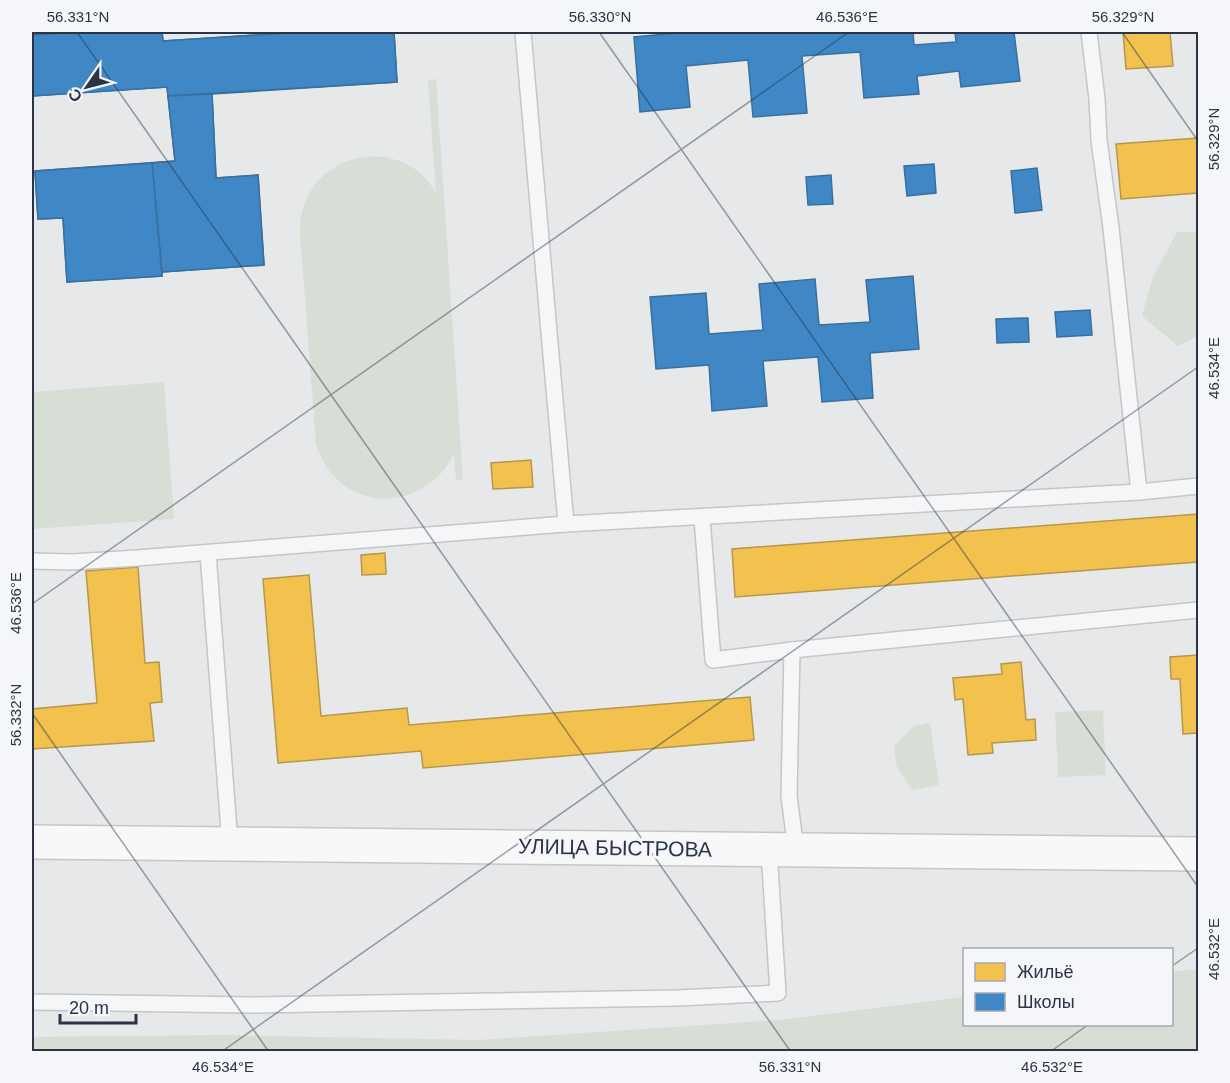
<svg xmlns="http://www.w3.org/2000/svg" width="1230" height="1083" viewBox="0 0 1230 1083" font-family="Helvetica,sans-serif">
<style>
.green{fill:#d6ded6}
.homes{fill:#f2c14e;stroke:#b6974b;stroke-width:1.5}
.schools{fill:#3f88c5;stroke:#396f9f;stroke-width:1.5}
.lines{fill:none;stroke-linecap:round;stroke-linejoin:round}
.lane-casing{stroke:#c4c6c8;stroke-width:18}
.secondary-casing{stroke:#c4c6c8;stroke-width:36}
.lane{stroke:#f5f6f7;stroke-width:15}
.secondary{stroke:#f8f8f8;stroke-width:33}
.ticks{fill:none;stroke:#2b3445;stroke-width:1.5;stroke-opacity:0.45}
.labels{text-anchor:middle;stroke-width:6;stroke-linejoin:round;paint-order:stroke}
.street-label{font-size:21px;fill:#2b3445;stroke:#f4f6f9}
.neatline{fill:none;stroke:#2b3445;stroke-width:2}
.ticks-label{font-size:15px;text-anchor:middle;fill:#2b3445}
</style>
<rect width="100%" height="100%" fill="#e6e8ea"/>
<g class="green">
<path d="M436,79L463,479L456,480L454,454C429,504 363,516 328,469C323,462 319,453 316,444L300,234C300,219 302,206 309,194C331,154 387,144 421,174C427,179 431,186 436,192L428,80Z"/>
<polygon points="1177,232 1198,232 1198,336 1178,346 1142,316 1153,277"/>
<polygon points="164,382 174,519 32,529 32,392"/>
<polygon points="1103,710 1106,775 1058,777 1055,712"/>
<polygon points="930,723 939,785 912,790 897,767 894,746 914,726"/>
<polygon points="1198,969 1198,1051 32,1051 32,1037 222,1035 478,1040 780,1020 964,997 964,1024 1172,1024 1172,972"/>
</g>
<g class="homes">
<polygon points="1123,32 1170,32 1173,66 1126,69"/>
<polygon points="1198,138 1198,193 1121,199 1116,144"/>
<polygon points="531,460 533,487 493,489 491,463"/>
<polygon points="1198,514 1198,562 735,597 732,549"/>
<polygon points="385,553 386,574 362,575 361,555"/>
<polygon points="138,567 145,663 159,662 162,702 150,703 154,741 32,749 32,709 97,703 86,571"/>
<polygon points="309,575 321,716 407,708 409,725 750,697 754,740 423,768 421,751 278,763 263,579"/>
<polygon points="1198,655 1198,733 1183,734 1180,679 1171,679 1170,657"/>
<polygon points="1021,662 1026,720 1035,719 1036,740 992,743 993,753 968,755 963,699 955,700 953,678 1002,674 1001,664"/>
</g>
<g class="schools">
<polygon points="82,32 162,32 163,41 305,32 394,32 397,82 212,94 216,178 258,175 264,265 162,272 162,276 67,282 63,218 38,219 35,171 175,161 167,87 32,96 32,35"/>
<polygon points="82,32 162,32 163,41 305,32 394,32 397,82 168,96 167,87 32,96 32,35"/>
<polygon points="677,32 913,32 914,45 956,42 955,32 1014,32 1020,81 961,87 959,71 917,76 919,94 864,98 860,52 802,56 807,113 753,117 748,60 686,66 690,107 640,112 634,37 677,33"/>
<polygon points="212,94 216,178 258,175 264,265 162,272 152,163 175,161 168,96"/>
<polygon points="152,163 162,276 67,282 63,218 38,219 35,171"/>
<polygon points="934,164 936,193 907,196 904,166"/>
<polygon points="1037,168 1042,210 1015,213 1011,171"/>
<polygon points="831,175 833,204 808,205 806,177"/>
<polygon points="913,276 919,349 870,353 873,398 822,402 818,357 763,361 767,406 712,411 709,365 656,369 650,297 706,293 709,334 763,330 759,284 815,279 819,325 870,322 866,280"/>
<polygon points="1090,310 1092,335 1057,337 1055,312"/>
<polygon points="1028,318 1029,342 997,343 996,319"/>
</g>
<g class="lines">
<defs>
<g id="lane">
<path d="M523,32C536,196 552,360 566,524"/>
<polyline points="1089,32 1097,99 1099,140 1111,228 1139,492"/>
<polyline points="702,518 713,660 792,650 789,796 796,850"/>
<polyline points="208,553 230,844"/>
<polyline points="32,561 72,562 137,558 566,524 1139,492 1198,486"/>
<polyline points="792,650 1198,610"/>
<polyline points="32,1002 254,1005 678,998 778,993 769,850"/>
</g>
<polyline id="secondary" points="32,842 1198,854"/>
</defs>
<use href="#lane" class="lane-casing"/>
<use href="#secondary" class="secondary-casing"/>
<use href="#lane" class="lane"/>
<use href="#secondary" class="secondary"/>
</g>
<path class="ticks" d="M77,32L791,1052M599,32L1198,887M1122,32L1198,141M32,604L849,32M32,713L269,1052M1172,966L1198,948M221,1052L1198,367M1050,1052L1089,1024"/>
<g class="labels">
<g class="street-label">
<text transform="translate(615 848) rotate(1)" y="7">УЛИЦА БЫСТРОВА</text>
</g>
</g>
<rect width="1230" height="1083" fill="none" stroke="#f4f6f9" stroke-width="66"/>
<rect x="963" y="948" width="210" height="78" fill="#f4f6f9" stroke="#a4a8b1" stroke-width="1.5"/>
<rect x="975" y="963" width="30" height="18" fill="#f2c14e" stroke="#a4a8b1" stroke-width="1.5"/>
<text x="1017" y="978" font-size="18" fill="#2b3445">Жильё</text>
<rect x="975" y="993" width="30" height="18" fill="#3f88c5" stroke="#a4a8b1" stroke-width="1.5"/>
<text x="1017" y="1008" font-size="18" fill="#2b3445">Школы</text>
<g transform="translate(87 87) rotate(235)" stroke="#f4f6f9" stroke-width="4.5" paint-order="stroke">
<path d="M0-4.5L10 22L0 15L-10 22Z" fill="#2b3445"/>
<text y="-9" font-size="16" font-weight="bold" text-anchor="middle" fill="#2b3445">С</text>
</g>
<path d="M60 1014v9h76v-9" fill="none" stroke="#2b3445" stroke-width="3"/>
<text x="69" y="1014" font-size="18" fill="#2b3445" stroke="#f4f6f9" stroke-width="4.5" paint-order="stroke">20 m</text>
<rect x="33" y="33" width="1164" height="1017" class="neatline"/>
<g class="ticks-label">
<text x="78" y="22">56.331°N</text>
<text x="600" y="22">56.330°N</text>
<text x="847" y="22">46.536°E</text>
<text x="1123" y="22">56.329°N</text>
<text transform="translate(1214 139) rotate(-90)" y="5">56.329°N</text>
<text transform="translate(1214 368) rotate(-90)" y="5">46.534°E</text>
<text transform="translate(16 603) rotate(-90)" y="5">46.536°E</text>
<text transform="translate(16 715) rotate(-90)" y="5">56.332°N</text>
<text transform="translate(1214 949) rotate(-90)" y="5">46.532°E</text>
<text x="223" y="1072">46.534°E</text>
<text x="790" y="1072">56.331°N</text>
<text x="1052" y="1072">46.532°E</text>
</g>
</svg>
